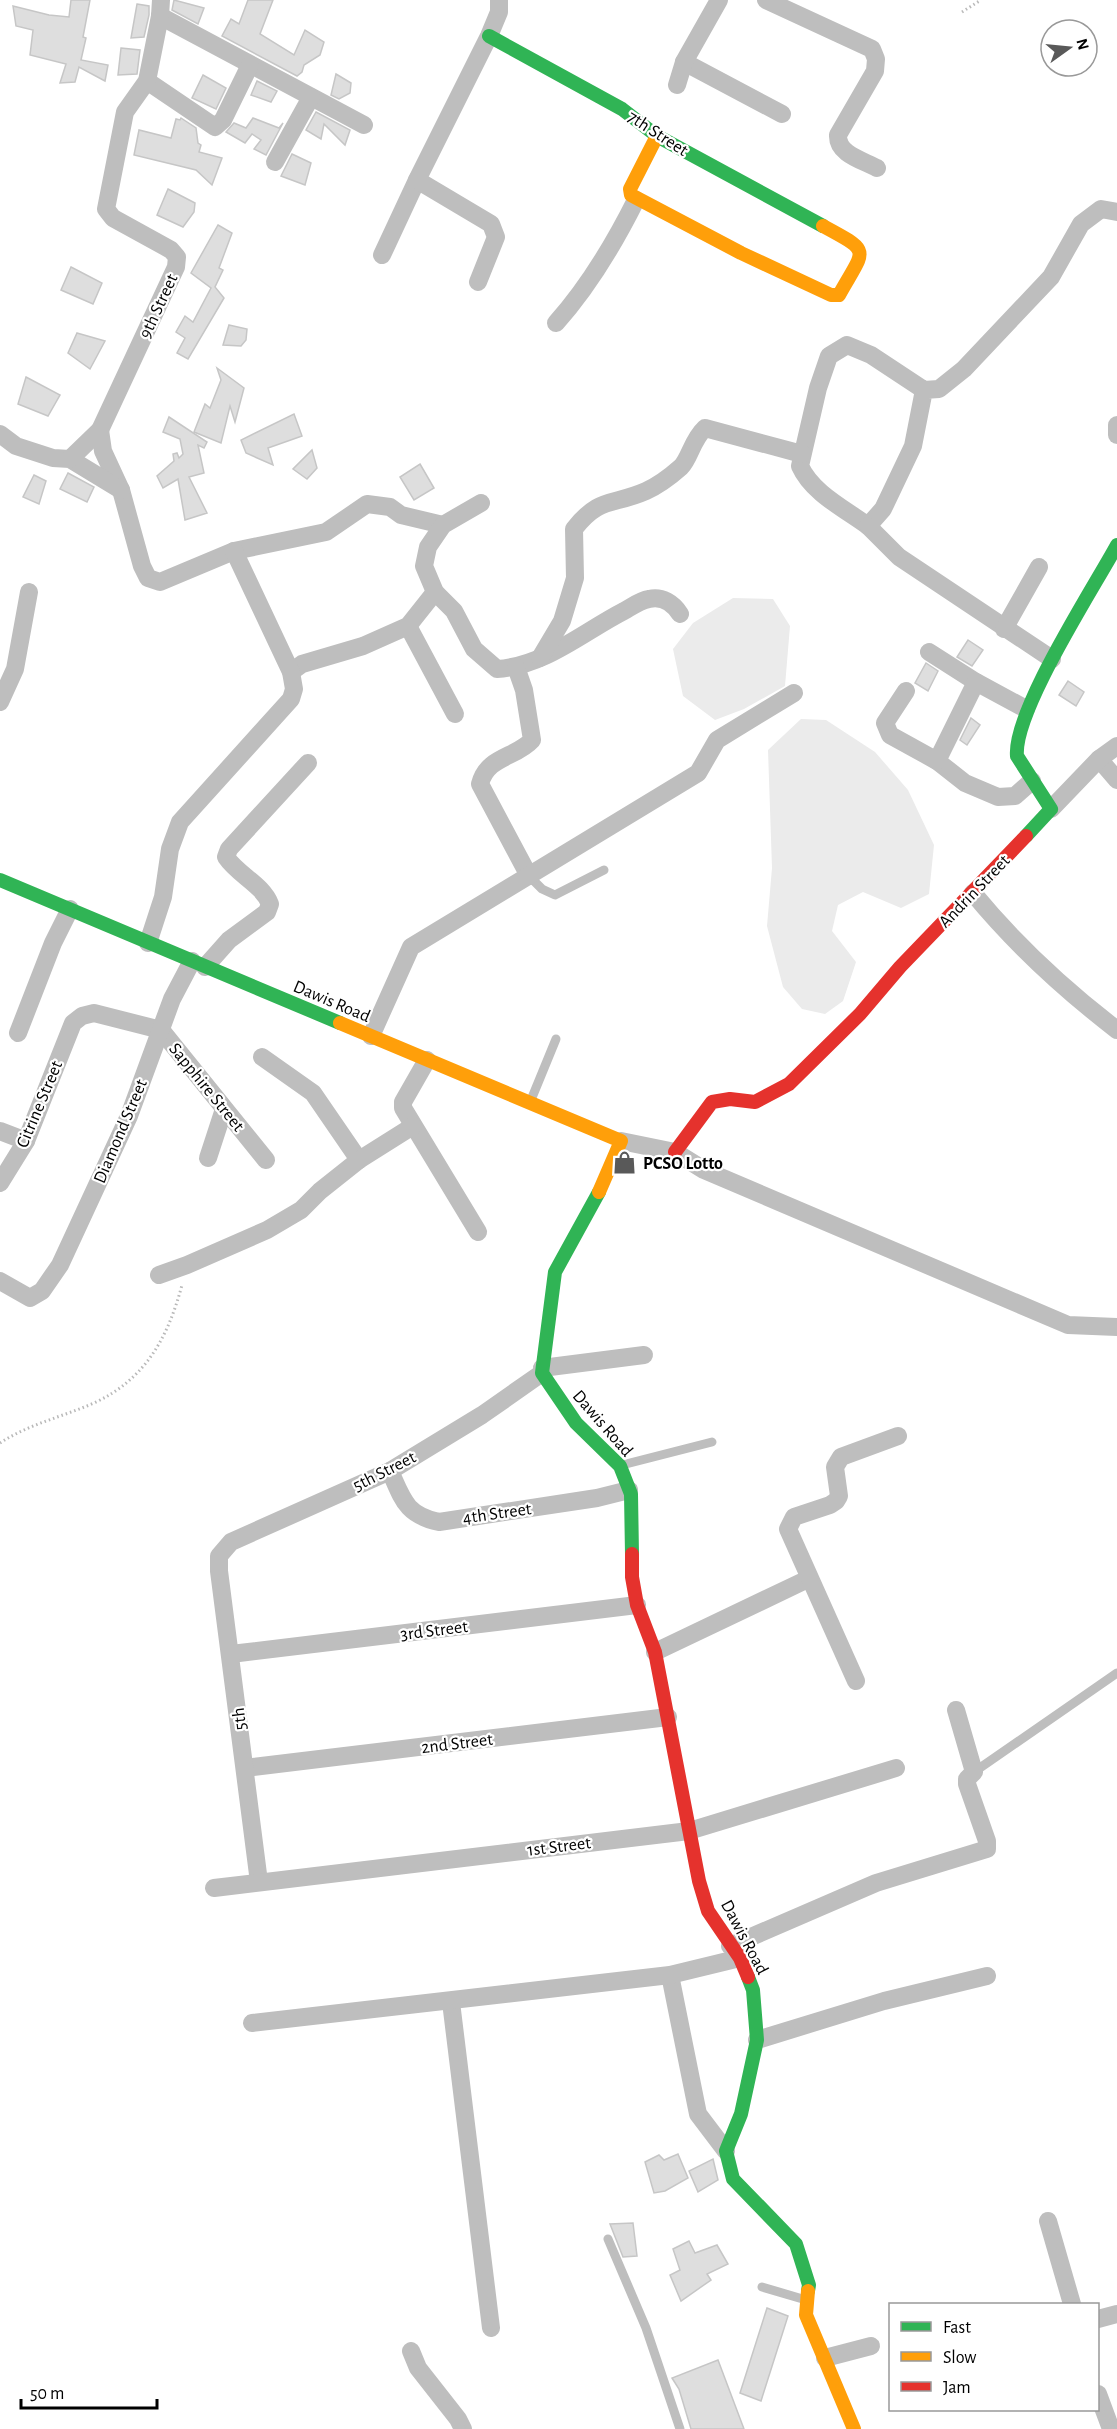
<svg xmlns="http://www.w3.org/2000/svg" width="1117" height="2429" viewBox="0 0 1117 2429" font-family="'Alegreya Sans',sans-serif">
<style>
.green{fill:#ebebeb}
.building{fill:#dedede;stroke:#c6c6c6;stroke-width:1.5}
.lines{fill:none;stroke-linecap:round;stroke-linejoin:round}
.path{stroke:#b9b9b9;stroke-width:3;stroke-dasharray:1.5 3;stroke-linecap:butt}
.lane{stroke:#bebebe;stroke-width:9}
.street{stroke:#bebebe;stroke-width:18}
.fast{stroke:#30b455;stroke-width:14}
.slow{stroke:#ff9f0a;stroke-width:14}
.jam{stroke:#e5322d;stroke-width:14}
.labels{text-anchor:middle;stroke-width:4.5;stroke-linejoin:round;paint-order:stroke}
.street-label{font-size:18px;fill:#000;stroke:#fff}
.poi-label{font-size:18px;font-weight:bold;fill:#000;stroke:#fff;text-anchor:start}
</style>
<rect width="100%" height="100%" fill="#fff"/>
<g class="green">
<polygon points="733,598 773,599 790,626 785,686 744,709 715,720 683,696 673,649 693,623"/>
<polygon points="801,719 826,720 875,752 908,790 934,845 929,894 901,908 863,892 838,905 832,931 856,962 843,1001 825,1014 802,1009 783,987 767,926 772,868 768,750"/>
</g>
<g class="building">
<polygon points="71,0 90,0 83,37 86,38 81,60 108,65 105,81 79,67 75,82 60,83 66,64 30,55 33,30 16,26 13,6 49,15 69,17"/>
<polygon points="174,0 204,8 198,24 172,10"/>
<polygon points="248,0 273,0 260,34 294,55 305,30 324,42 320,55 304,65 302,72 297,76 222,36 231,19 239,24"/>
<polygon points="137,4 149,6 149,15 144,37 131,38"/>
<polygon points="121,48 140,50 137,74 118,75"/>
<polygon points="336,74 351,83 350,93 339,99 331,95"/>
<polygon points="203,75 226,88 216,109 192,98"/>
<polygon points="257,81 277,91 271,102 251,95"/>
<polygon points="316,112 350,130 345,145 324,124 321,139 306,130"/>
<polygon points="181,118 196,128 198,143 201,145 199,152 222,158 212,185 196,170 134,155 139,130 171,138 176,119 180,120"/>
<polygon points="253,118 279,128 283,123 266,155 254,149 261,140 252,134 245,143 226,132 234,123 246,128"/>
<polygon points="292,154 311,163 305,185 281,176"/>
<polygon points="168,189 195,203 194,212 183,227 157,215"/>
<polygon points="218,225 232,233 219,268 223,270 215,287 224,298 188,359 177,353 185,338 176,332 185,316 193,322 211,288 191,273"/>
<polygon points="71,267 102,283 93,304 61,290"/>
<polygon points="229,325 247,329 246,340 241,346 223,345"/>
<polygon points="77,333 105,341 90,369 68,353"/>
<polygon points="217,368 244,388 235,422 230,406 221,443 194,432 205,404 210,408 221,380"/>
<polygon points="26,377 60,395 48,416 18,404"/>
<polygon points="294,414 302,436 268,448 273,465 246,453 241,440"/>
<polygon points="169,417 207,442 204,448 198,445 204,473 189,477 207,513 185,520 178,479 163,488 157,476 174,461 173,454 177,453 179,458 183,454 180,439 163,432"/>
<polygon points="312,450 317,468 307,479 293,469"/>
<polygon points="420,464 434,488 414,500 400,477"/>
<polygon points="68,473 94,487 87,502 60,489"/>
<polygon points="34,475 46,481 39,504 23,497"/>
<polygon points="968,640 983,650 972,666 957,657"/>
<polygon points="926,663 938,671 928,691 915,683"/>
<polygon points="1068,681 1084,692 1076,706 1059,695"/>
<polygon points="971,718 980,725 967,745 960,740"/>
<polygon points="678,2154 688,2178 665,2191 654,2193 645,2162 659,2155 664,2160"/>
<polygon points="713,2159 718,2180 698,2192 689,2171"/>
<polygon points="633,2223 637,2256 623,2257 610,2224"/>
<polygon points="689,2241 695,2253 717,2245 728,2264 707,2274 711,2280 681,2301 670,2275 680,2270 673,2249"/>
<polygon points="767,2308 788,2316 761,2401 740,2393"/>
<polygon points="718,2360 744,2429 691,2429 679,2389 672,2378"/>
</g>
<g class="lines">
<g class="path">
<polyline points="962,12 981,0"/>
<path d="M0,1443C29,1424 62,1417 94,1403C146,1379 168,1337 182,1285"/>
</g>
<g class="lane">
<polyline points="529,876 542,889 555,895 604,870"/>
<polyline points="531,1100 556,1039"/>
<polyline points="622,1465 712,1442"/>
<polyline points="974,1772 1117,1673"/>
<polyline points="608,2239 646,2328 680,2429"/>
<polyline points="762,2287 806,2300"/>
</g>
<g class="street">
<path d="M766,0L872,49L876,59L875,71L838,135C837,154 862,160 877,168"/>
<polyline points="160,16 364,125"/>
<polyline points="684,62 782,114"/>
<polyline points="147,81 215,127 223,120 250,65"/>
<polyline points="677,85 684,62 719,0"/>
<polyline points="275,162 311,97"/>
<polyline points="382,255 417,180"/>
<polyline points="478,282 496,237 491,224 417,180 489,36 499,12 499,0"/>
<path d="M556,323C589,286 614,244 636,200"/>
<path d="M924,390L913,446L883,509L868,526C845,509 812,493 800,466L818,388L829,356L847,345L871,355L924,390L939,389L964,369L1051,277L1081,224L1101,209L1117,212"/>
<polyline points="1117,425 1117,435"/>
<polyline points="100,430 103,451 121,490 142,566 148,578 160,582 234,551 326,532 367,504 390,507 401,515 443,525"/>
<polyline points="0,434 16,446 53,458 70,459 121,490"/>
<polyline points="70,459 100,430 176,267 177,257 171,250 113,218 106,209 125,112 147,81 160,16 161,0"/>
<path d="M481,503L443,525L428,547L424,566L435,592L454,611L474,649L497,669C545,666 583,632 624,611C631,607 641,600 649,599C662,596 673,603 680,614"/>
<polyline points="868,526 899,557 1052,659"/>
<polyline points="408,626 455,714"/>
<polyline points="1004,629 1039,567"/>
<polyline points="929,652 976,682 1026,709"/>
<path d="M540,658L562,621L575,578L574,529C600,496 612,506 646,491C657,486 672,475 681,467C690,458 692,440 705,428L802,454"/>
<path d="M516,667L524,690L532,740C516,758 487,756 480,784L529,876"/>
<polyline points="291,672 302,664 363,646 408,626 435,592"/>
<polyline points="906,691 885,723 890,735 937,761 965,783 998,797 1015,796 1032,781"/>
<polyline points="0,702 15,669 29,592"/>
<polyline points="1099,759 1117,780"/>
<polyline points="937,761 976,682"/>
<polyline points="1051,809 1099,759 1117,746"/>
<path d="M973,893C1015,944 1065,990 1117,1030"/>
<polyline points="148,943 163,897 170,849 180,822 291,699 294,689 291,672 234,551"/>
<path d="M205,967L229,940L267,912L270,904C262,884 238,875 226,857L229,849L308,763"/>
<polyline points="18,1033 53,943 70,909"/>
<polyline points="371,1036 411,947 698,773 717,740 794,693"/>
<polyline points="262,1057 313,1093 359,1160"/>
<polyline points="427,1060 403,1102 403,1108 478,1232"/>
<polyline points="0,1131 26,1141"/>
<polyline points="621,1141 675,1152 704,1170 1068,1325 1117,1327"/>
<polyline points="208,1158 224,1109"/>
<polyline points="0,1183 26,1141 73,1023 82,1016 94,1013 161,1030 266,1160"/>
<polyline points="159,1275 187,1265 267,1230 301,1210 320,1191 359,1160 413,1126"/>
<polyline points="0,1281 30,1298 42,1291 60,1265 129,1116 172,999 192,961"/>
<polyline points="542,1368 644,1355"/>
<path d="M390,1471C403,1500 406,1515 439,1522L597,1498L629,1490"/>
<polyline points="655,1652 808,1579"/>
<polyline points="231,1654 637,1605"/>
<polyline points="856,1681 788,1529 794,1517 830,1505 836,1501 839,1496 835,1467 841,1457 898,1436"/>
<polyline points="245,1768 668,1717"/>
<polyline points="259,1882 219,1571 219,1556 231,1542 390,1471 482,1415 542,1373"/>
<polyline points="214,1888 689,1831 896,1768"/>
<polyline points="730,1946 876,1883 987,1849 987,1841 967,1784 967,1779 974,1772 956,1710"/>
<polyline points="670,1975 698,2114 726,2151"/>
<polyline points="451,2002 491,2328"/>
<polyline points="252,2023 670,1975 740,1958"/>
<polyline points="757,2040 884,2001 987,1976"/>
<polyline points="1048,2221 1072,2304"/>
<polyline points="1098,2319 1117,2314"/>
<polyline points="411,2351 418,2368 458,2419 463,2429"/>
<polyline points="825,2358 871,2346"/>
<polyline points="1098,2394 1111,2429"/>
</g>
<g class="fast">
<polyline points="489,36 622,109 657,136 823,226"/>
<path d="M1026,836L1051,809L1017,756C1013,712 1093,589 1117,545"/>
<polyline points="0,880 340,1023"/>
<polyline points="599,1192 555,1272 542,1373 576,1423 620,1466 631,1494 632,1554"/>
<polyline points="748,1977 753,1990 757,2040 741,2114 726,2151 733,2179 796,2244 809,2285 808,2291"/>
</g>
<g class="slow">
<path d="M657,136L630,189L631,195L741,253L831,295H839C865,248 873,253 823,226"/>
<polyline points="340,1023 621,1141 599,1192"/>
<polyline points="808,2291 806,2315 854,2429"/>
</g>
<g class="jam">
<polyline points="675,1152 712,1102 730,1099 755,1102 789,1084 860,1014 900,967 1026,836"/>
<polyline points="632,1554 632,1577 637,1605 655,1652 699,1881 708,1911 740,1958 748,1977"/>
</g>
</g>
<defs>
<symbol id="shop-bare" viewBox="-9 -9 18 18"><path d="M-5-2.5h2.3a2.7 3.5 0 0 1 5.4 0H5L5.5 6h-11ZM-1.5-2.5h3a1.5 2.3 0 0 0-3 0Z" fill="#595959" stroke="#fff" stroke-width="2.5" paint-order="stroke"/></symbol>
</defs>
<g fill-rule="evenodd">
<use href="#shop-bare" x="608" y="1146" width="33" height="33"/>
</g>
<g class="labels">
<g class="street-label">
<text transform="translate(658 133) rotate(33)" y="6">7th Street</text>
<text transform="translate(158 306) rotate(-65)" y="6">9th Street</text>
<text transform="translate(974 891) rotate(-46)" y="6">Andrin Street</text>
<text transform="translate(332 1001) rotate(23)" y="6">Dawis Road</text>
<text transform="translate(207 1087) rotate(51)" y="6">Sapphire Street</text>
<text transform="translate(39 1104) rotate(-67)" y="6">Citrine Street</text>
<text transform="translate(120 1131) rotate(-67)" y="6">Diamond Street</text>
<text transform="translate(603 1423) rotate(49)" y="6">Dawis Road</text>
<text transform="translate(384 1471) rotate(-27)" y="6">5th Street</text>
<text transform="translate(497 1513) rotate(-8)" y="6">4th Street</text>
<text transform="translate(434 1630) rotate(-7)" y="6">3rd Street</text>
<text transform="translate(239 1719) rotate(-97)" y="6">5th</text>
<text transform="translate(457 1743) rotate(-7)" y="6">2nd Street</text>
<text transform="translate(559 1846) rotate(-7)" y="6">1st Street</text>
<text transform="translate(745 1937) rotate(62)" y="6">Dawis Road</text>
</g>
<g class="poi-label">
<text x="643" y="1169">PCSO Lotto</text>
</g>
</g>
<rect x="889" y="2303" width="210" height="108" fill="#ffffff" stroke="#999999" stroke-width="1.5"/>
<rect x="901" y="2322" width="30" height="9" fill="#30b455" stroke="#999999" stroke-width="1.5"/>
<text x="943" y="2333" font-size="18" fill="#000000">Fast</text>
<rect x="901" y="2352" width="30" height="9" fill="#ff9f0a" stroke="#999999" stroke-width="1.5"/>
<text x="943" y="2363" font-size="18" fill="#000000">Slow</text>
<rect x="901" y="2382" width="30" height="9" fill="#e5322d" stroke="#999999" stroke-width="1.5"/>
<text x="943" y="2393" font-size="18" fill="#000000">Jam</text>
<g transform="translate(1069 48) rotate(75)"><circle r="28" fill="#ffffff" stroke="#999999" stroke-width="1.5"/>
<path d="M0-4.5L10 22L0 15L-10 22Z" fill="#595959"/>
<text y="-9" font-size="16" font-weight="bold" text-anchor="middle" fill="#000000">N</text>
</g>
<path d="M21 2399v9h136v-9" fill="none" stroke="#000000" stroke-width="3"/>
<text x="30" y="2399" font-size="18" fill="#000000" stroke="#ffffff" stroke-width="4.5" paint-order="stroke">50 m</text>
</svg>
